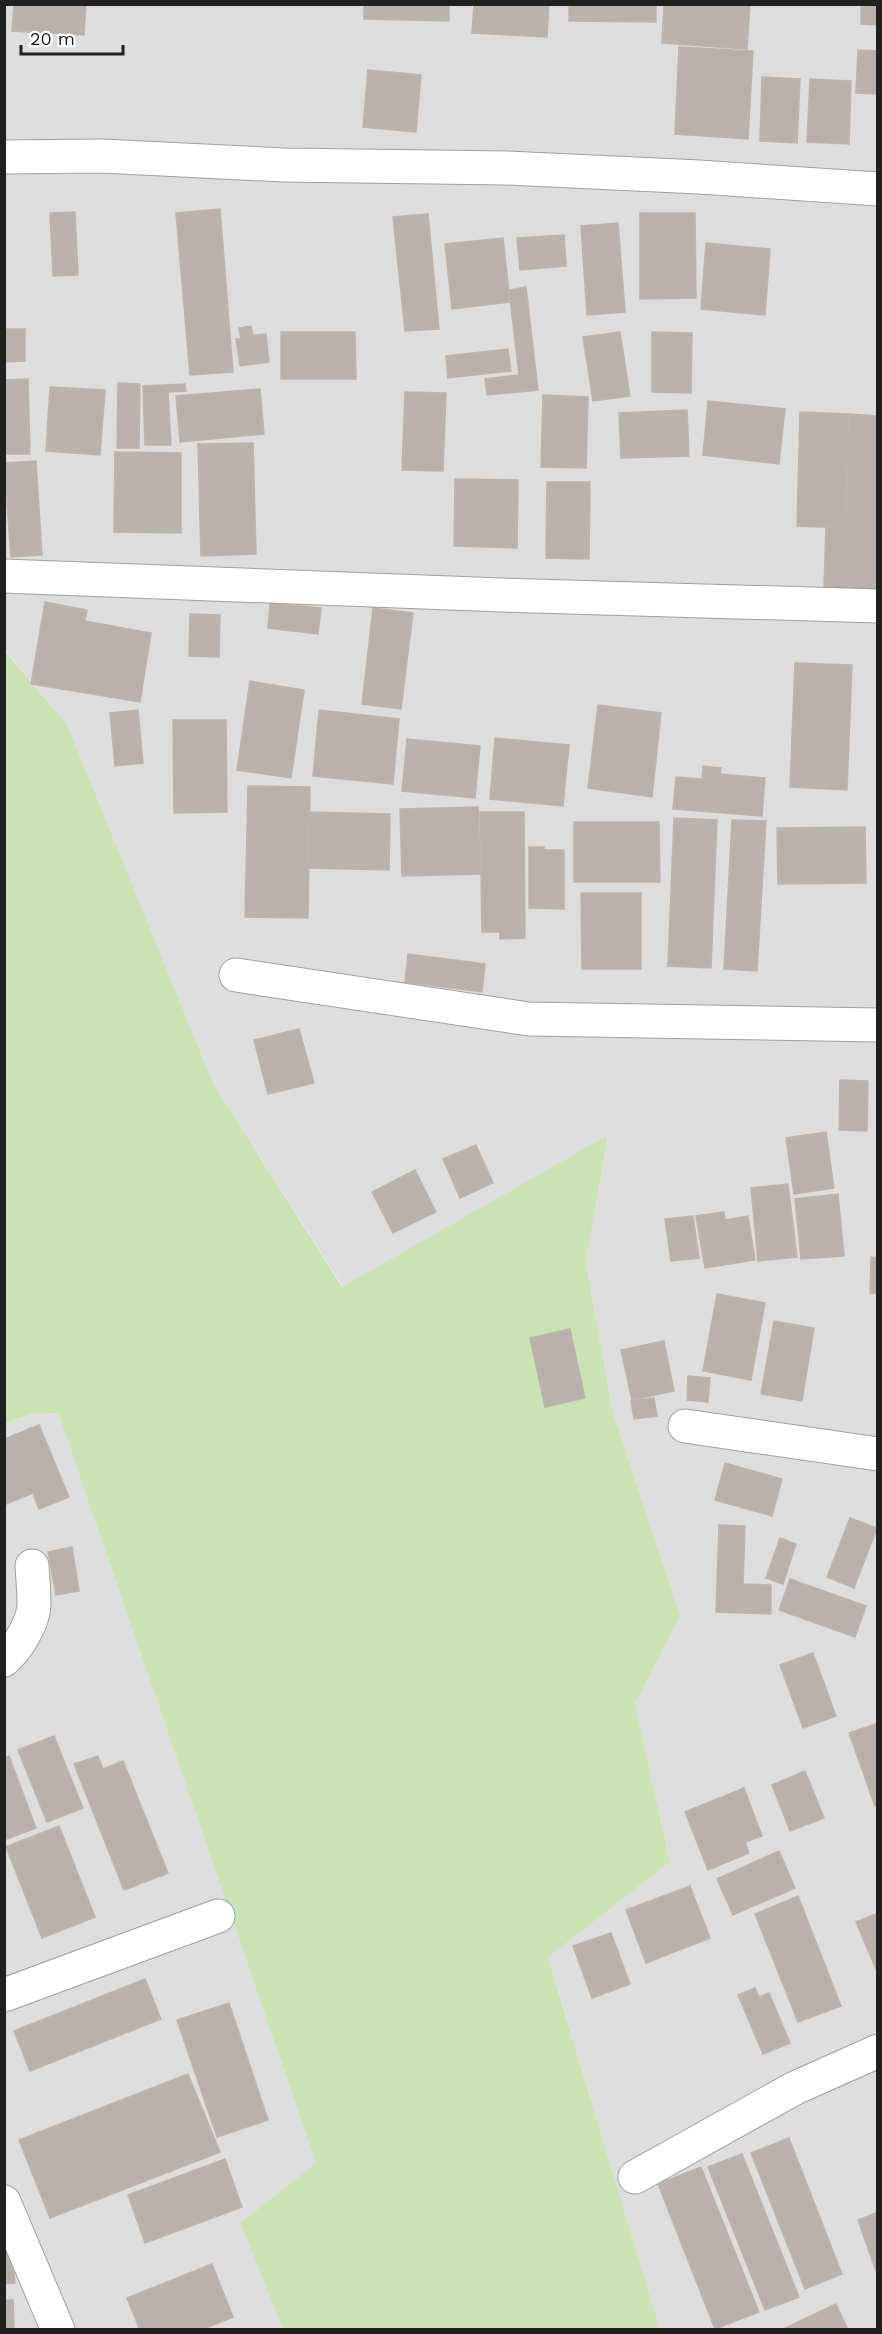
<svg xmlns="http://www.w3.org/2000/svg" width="882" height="2334" viewBox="0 0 882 2334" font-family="'Work Sans',sans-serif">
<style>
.residential{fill:#dedddd}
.grass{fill:#cbe3b4}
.building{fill:#b8b2ad;stroke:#bfb4ab;stroke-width:1.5}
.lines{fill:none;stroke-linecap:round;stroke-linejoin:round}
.minor-casing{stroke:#a1a1a1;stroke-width:35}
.minor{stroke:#fff;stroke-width:33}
</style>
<rect width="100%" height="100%" fill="#efece7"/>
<g class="residential">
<polygon points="4,5 877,5 877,2329 660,2329 548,1956 670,1862 635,1704 680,1616 612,1409 586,1262 608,1136 343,1287 213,1083 67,724 5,650"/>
<polygon points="58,1413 316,2163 240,2223 283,2329 5,2329 4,1425 30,1414"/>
</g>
<polygon class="grass" points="4,650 67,724 213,1083 342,1287 608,1135 586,1262 612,1409 680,1616 635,1704 670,1862 548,1957 660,2329 283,2329 240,2223 316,2163 58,1413 30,1414 5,1424"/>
<g class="building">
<polygon points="14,4 86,4 84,35 12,31"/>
<polygon points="364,4 449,4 449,21 364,19"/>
<polygon points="474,4 549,4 547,37 472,33"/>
<polygon points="569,4 656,4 656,22 569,21"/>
<polygon points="664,4 750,4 747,49 662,43"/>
<polygon points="861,4 878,4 878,25 861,24"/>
<polygon points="679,47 753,51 748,139 675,134"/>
<polygon points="858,50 878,51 878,94 856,93"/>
<polygon points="368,70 421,75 416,132 363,127"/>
<polygon points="762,77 800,79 797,143 760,141"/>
<polygon points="810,79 851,81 849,144 807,142"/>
<polygon points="220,209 233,372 190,375 176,213"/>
<polygon points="75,212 78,275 53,276 50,213"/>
<polygon points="640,213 695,213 696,298 640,299"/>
<polygon points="428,214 439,329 405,331 393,217"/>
<polygon points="618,223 625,312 587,315 581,226"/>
<polygon points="564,235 566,266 520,270 517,238"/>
<polygon points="503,238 510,302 452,309 445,244"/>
<polygon points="706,243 770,249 765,315 701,309"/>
<polygon points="526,287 538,390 487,395 485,379 519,375 509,290"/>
<polygon points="251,326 253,335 266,334 269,362 240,366 236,339 241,339 239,328"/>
<polygon points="4,329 25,329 25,361 4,362"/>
<polygon points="281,332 355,332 356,379 281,379"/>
<polygon points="620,332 630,396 593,401 583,337"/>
<polygon points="652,332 692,333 691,393 652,392"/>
<polygon points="508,349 511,371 448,378 446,356"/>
<polygon points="28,379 30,454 4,454 4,380"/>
<polygon points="118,383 140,384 139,448 117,448"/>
<polygon points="185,384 186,391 168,392 171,445 145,445 143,386"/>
<polygon points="50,387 105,390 100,455 46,451"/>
<polygon points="260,389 264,434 180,442 176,396"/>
<polygon points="405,392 446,393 443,471 402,470"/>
<polygon points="543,395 588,397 586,468 541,467"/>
<polygon points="708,401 785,409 779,464 703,455"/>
<polygon points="687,410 689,456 621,458 619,413"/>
<polygon points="800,412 849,414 846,528 797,526"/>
<polygon points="849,414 878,416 878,590 824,588 826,528 846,528"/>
<polygon points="253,443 256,554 201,556 198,444"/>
<polygon points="115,452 181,453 181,533 114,532"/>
<polygon points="36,461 42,555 11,557 4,463"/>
<polygon points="455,479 518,480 517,548 454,546"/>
<polygon points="547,482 590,482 589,559 546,558"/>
<polygon points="45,602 87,610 85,621 151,633 140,702 31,684"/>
<polygon points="270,603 321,608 318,634 268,628"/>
<polygon points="373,608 413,613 401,709 362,704"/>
<polygon points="190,614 220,615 219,657 189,656"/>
<polygon points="795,663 852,665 847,790 790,787"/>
<polygon points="250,681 304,690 291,778 237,770"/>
<polygon points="598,705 661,713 652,797 588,788"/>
<polygon points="138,710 143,763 115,766 110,713"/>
<polygon points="319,710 399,719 393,784 313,776"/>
<polygon points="173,720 226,720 227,812 174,813"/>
<polygon points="495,738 569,745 563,806 490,799"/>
<polygon points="407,739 480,746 475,798 402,791"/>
<polygon points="703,766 721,768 720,774 765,778 762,816 673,809 676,777 702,779"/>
<polygon points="248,786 310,787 308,918 245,917"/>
<polygon points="478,807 481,874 402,876 400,809"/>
<polygon points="309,812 390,814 389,870 308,868"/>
<polygon points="480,812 524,812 525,938 500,939 500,932 482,932"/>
<polygon points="674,818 717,820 711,968 668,966"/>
<polygon points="732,820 766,821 757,971 724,969"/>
<polygon points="574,822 659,822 660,882 574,882"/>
<polygon points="865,827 866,883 778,884 777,828"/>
<polygon points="529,847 544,847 544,850 564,850 564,909 529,908"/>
<polygon points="581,893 641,893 641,969 582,969"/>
<polygon points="408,954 485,964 482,992 405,982"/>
<polygon points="299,1029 314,1083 268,1094 254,1040"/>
<polygon points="840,1080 868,1081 867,1131 839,1130"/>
<polygon points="826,1132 834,1188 794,1194 786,1138"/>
<polygon points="476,1145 493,1183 460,1198 443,1159"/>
<polygon points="415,1170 436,1212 393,1233 372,1192"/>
<polygon points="788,1184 797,1257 758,1261 751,1188"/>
<polygon points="838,1194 844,1256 801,1259 795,1199"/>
<polygon points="724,1212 725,1220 748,1216 755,1260 705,1268 696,1216"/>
<polygon points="693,1216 699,1258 671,1261 665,1219"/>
<polygon points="871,1257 878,1258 878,1293 870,1293"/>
<polygon points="717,1294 765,1303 751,1380 703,1371"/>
<polygon points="774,1321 814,1328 802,1401 761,1394"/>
<polygon points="570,1329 585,1398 545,1407 530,1338"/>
<polygon points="664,1341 674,1391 632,1400 621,1350"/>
<polygon points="688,1376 710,1378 708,1402 687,1400"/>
<polygon points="654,1398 657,1416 634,1419 631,1401"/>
<polygon points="39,1425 69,1497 39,1509 33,1493 4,1505 4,1439"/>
<polygon points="725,1463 782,1479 772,1516 715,1500"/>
<polygon points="850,1518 877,1528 854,1588 827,1577"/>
<polygon points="719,1525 745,1526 743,1584 771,1585 771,1614 716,1612"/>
<polygon points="780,1538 796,1544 783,1584 766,1578"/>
<polygon points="72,1547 79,1591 56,1595 48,1552"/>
<polygon points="790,1579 866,1606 855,1637 779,1610"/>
<polygon points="813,1653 836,1716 803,1728 780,1665"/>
<polygon points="878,1723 878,1805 875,1806 849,1733"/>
<polygon points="54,1736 83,1808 47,1822 18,1750"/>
<polygon points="9,1756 36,1828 4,1840 4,1757"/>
<polygon points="98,1756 103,1769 123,1761 168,1873 124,1890 74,1764"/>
<polygon points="805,1771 824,1818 790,1831 772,1785"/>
<polygon points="744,1788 762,1836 745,1842 749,1853 708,1870 685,1812"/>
<polygon points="59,1826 95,1917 42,1938 6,1847"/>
<polygon points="779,1851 795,1888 733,1915 717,1879"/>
<polygon points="690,1886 710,1938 646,1963 626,1910"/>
<polygon points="798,1896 841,2006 798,2022 755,1914"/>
<polygon points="878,1913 878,1974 856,1922"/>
<polygon points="611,1933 630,1984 592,1998 573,1946"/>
<polygon points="145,1979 161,2019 30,2071 14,2031"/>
<polygon points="755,1988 759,1997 769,1993 790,2043 763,2054 738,1995"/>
<polygon points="229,2003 268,2120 217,2137 177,2020"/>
<polygon points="188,2074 220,2152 50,2218 19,2140"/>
<polygon points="789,2138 842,2274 805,2289 751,2153"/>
<polygon points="742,2154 799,2297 765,2310 708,2167"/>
<polygon points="225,2159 242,2207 145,2243 128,2195"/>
<polygon points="701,2167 759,2312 715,2329 658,2184"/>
<polygon points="878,2212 878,2271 876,2271 858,2220"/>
<polygon points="4,2242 11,2242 15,2283 4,2284"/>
<polygon points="212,2264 233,2317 201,2330 140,2330 127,2298"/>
<polygon points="4,2300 13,2300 14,2330 4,2330"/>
<polygon points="836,2304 848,2330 781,2330"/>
</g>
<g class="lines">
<defs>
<g id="minor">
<polyline points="4,157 102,156 284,165 506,168 699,177 878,189"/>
<polyline points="4,576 502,595 878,606"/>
<polyline points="236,975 529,1019 878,1025"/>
<polyline points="685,1426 878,1454"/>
<path d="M4,1660C18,1648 33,1623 34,1605C34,1592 33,1579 32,1566"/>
<polyline points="4,1995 218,1916"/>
<polyline points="635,2177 795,2088 878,2051"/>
<polyline points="4,2202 58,2330"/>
</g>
</defs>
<use href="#minor" class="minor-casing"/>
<use href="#minor" class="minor"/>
</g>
<rect width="882" height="2334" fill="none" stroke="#202020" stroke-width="12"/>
<path d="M21 45v9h102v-9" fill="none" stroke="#202020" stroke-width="3"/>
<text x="30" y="45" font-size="18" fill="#202020" stroke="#ffffff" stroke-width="4.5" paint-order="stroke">20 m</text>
</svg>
